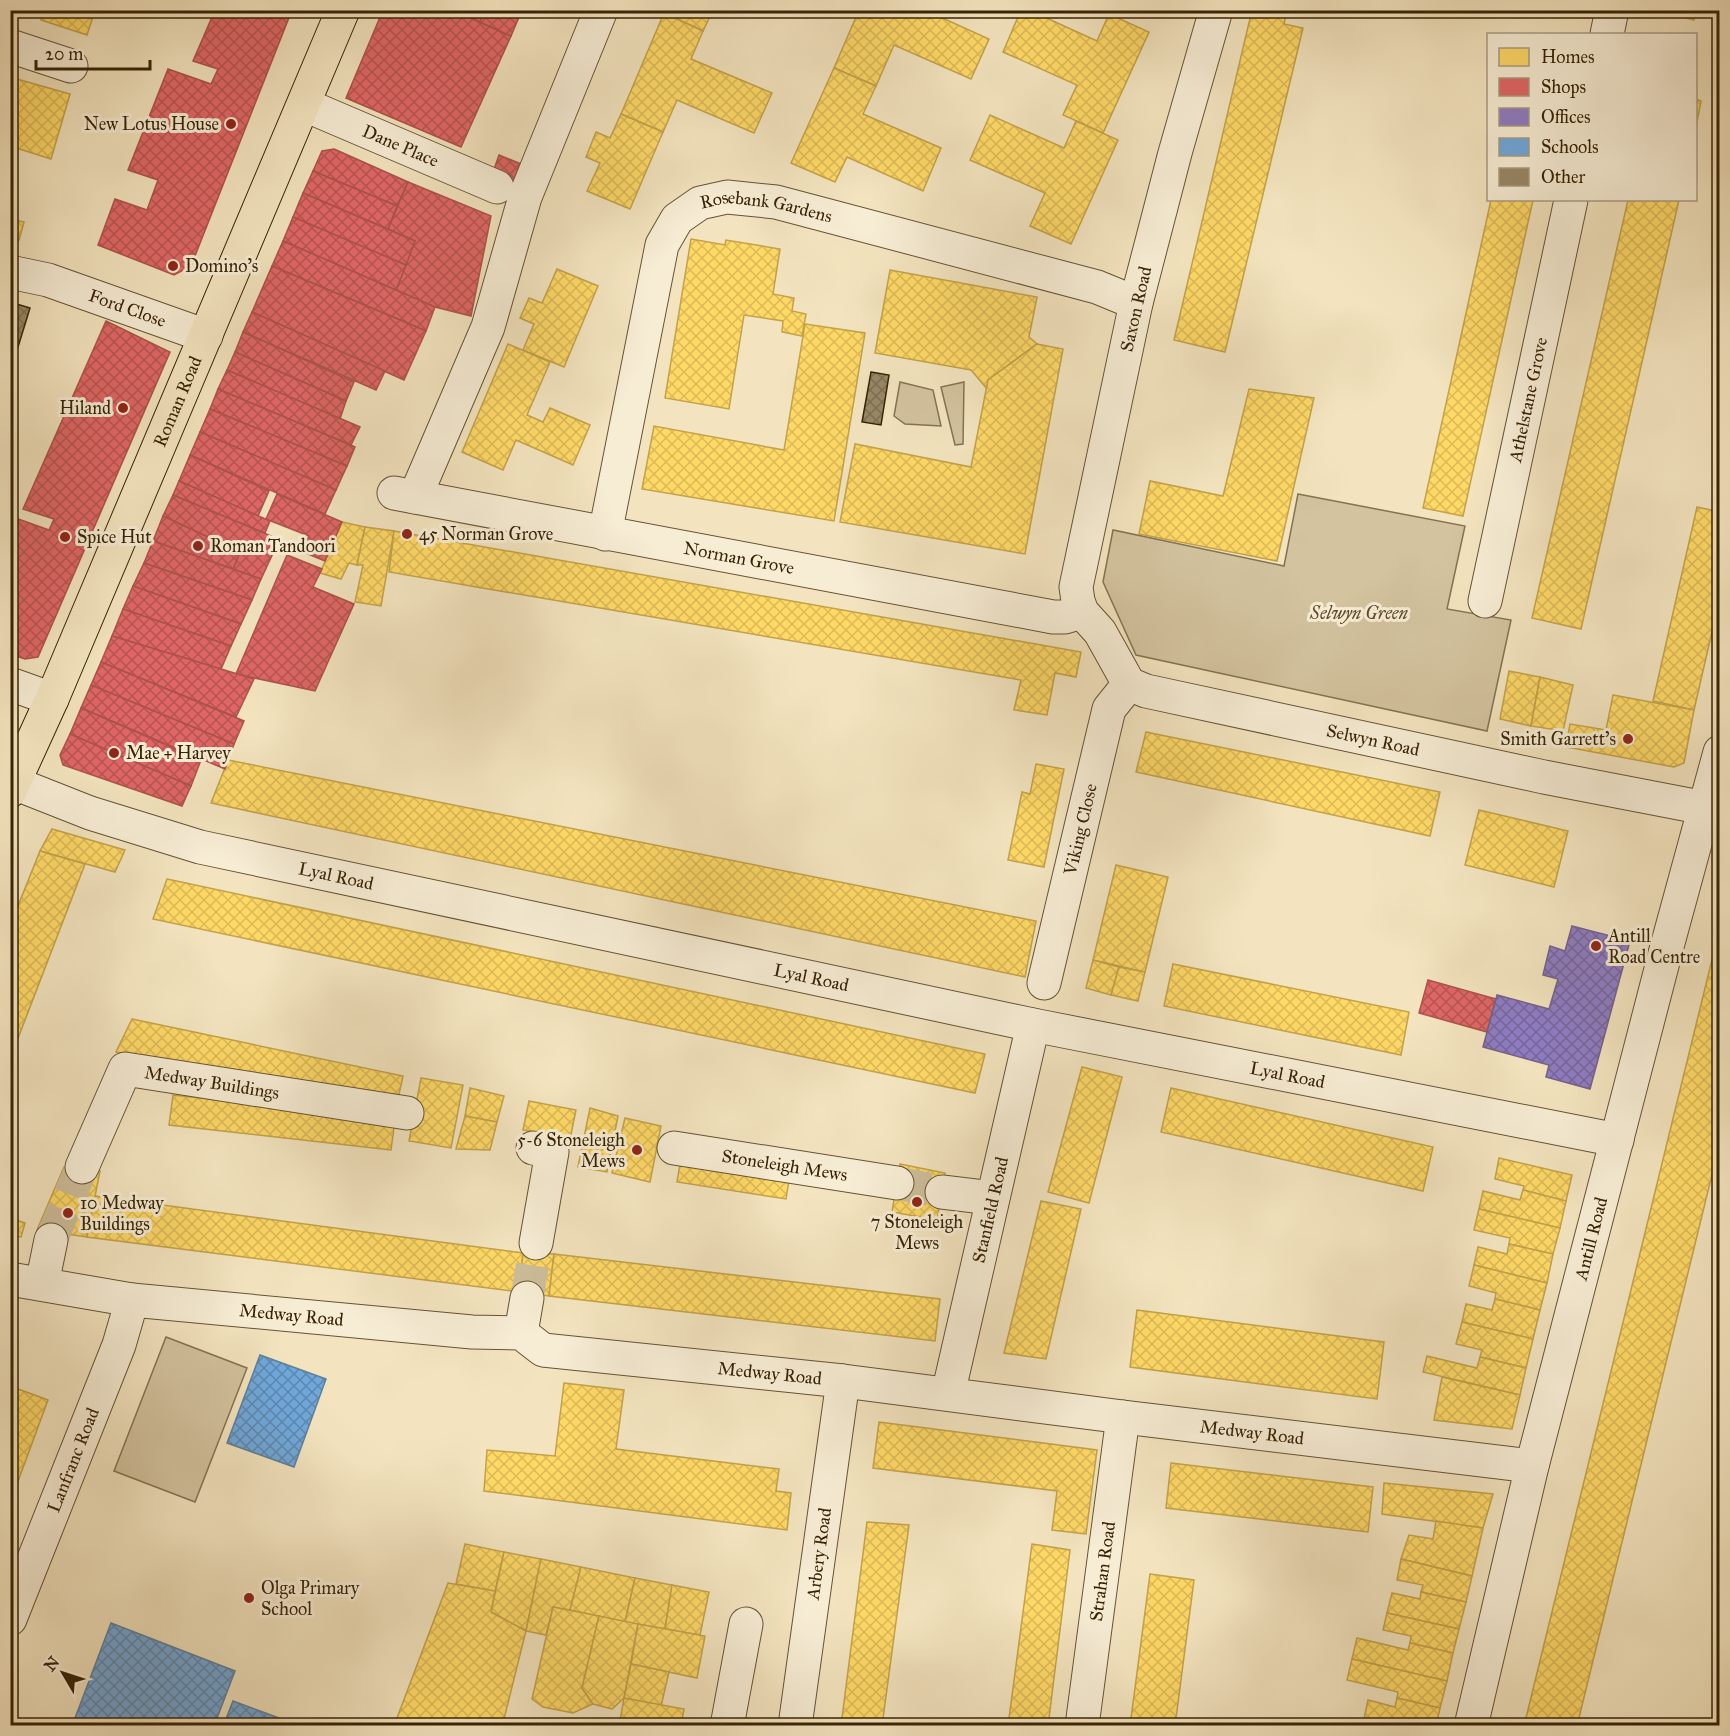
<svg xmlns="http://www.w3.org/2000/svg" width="1730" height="1736" viewBox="0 0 1730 1736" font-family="'IM FELL Great Primer',serif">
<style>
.green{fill:#d3c39f;stroke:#847352;stroke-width:1.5}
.homes{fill:url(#homes-cross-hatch);stroke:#c3a249;stroke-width:1.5}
.shops{fill:url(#shops-cross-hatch);stroke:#ad5249;stroke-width:1.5}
.offices{fill:url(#offices-cross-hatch);stroke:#74618a;stroke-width:1.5}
.schools{fill:url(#schools-cross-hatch);stroke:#5e809c;stroke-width:1.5}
.building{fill:url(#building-cross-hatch);stroke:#362305;stroke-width:1.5}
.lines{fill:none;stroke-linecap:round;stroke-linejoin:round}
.minor-tunnel{stroke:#cdbd9a;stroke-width:33;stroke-dasharray:33 16;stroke-linecap:butt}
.minor-casing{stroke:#655334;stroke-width:35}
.major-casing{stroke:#362305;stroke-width:35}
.minor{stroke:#f7edd5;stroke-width:33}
.major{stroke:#f3e4bf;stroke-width:33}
.poi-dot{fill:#8f2418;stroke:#f7edd5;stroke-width:2}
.labels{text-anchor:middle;stroke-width:6;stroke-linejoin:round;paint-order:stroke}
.poi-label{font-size:18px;fill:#362305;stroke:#f7edd5;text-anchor:start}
.street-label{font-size:18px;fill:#362305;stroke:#f7edd5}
.park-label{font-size:18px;font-style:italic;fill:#5d4b2c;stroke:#f7edd5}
</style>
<defs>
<pattern id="homes-cross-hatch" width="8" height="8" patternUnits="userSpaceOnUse" patternTransform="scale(1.5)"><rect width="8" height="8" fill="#ffd966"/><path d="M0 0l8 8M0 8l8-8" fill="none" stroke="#dbba57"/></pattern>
<pattern id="shops-cross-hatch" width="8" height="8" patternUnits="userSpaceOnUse" patternTransform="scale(1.5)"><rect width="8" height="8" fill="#e06666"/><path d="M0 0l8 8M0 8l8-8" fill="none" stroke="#b65452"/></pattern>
<pattern id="offices-cross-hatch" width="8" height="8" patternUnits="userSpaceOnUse" patternTransform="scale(1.5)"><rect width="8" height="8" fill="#8e7cc3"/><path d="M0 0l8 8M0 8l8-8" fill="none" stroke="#75659c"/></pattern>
<pattern id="schools-cross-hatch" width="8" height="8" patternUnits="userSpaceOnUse" patternTransform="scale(1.5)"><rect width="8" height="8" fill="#6fa8dc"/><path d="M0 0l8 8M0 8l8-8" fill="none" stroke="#5c88b0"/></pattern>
<pattern id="building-cross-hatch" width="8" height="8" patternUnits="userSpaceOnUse" patternTransform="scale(1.5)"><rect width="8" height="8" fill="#988766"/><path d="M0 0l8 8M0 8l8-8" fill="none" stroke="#7d6e52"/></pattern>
</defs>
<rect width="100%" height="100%" fill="#f3e4bf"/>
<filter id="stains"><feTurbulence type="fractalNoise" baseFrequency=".00333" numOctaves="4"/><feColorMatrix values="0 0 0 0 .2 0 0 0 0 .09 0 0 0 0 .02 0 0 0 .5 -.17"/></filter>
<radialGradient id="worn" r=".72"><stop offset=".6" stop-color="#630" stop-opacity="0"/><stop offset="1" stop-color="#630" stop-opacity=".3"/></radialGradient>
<g class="green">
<polygon points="900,382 933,390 941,426 905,424 894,416"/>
<polygon points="964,382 963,444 955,445 941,387"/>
<polygon points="1298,494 1465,526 1447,609 1511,620 1487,731 1136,655 1103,582 1113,530 1284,566"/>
<polygon points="166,1337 247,1368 195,1502 114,1471"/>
</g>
<g class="homes">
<polygon points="44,10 95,10 87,35 41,20"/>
<polygon points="665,10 713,10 703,31 664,13"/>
<polygon points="788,10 808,10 805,18"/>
<polygon points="859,10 925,10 989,39 971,79 894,45 876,86 834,68"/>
<polygon points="1021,10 1029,10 1097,41 1109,14 1149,32 1103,133 1063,115 1077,85 1003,52"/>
<polygon points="1252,10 1287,10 1284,24 1303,28 1225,352 1174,340"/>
<polygon points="1655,10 1696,10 1694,20"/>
<polygon points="664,13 703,31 691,59 772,93 754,133 677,100 663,132 621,114"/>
<polygon points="1720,29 1720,52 1715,51"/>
<polygon points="834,68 876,86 863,114 941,148 923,191 847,157 835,182 791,163"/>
<polygon points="10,77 70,94 51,159 10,146"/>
<polygon points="1696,99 1701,101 1696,127"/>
<polygon points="621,114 663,132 630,209 587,191 600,163 586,157 596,132 610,138"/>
<polygon points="990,115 1064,148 1076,121 1118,140 1071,244 1030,226 1045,193 970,160"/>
<polygon points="1491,200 1533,200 1463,516 1423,508"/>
<polygon points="1628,200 1679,200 1581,629 1532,618"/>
<polygon points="10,219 24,222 19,240 12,238 10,242"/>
<polygon points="691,239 725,245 726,240 780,249 773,294 794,298 792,311 806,314 802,336 782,332 783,321 744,315 729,409 665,398"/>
<polygon points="557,269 598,286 564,367 523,350 534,324 520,318 529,298 542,303"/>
<polygon points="890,270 1037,297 1029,337 1037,344 988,380 987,389 971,370 875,353"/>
<polygon points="805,324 865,333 834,521 642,489 654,426 784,450"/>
<polygon points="508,344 550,362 527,415 543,422 550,408 590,425 573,465 516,440 503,470 462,452"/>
<polygon points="1037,344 1063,349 1025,554 840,522 855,444 971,467 988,380"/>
<polygon points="1249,389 1314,398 1277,561 1139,534 1150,481 1223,496"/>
<polygon points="1697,507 1720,512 1720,597 1694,710 1653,701"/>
<polygon points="342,522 365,527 357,565 349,563 341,579 320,573"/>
<polygon points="365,527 394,531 381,606 355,602 363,565 357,565"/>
<polygon points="394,531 1081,652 1076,677 1055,673 1047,715 1014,710 1021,680 389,572"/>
<polygon points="1509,671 1540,677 1531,726 1500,719"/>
<polygon points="1540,677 1573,685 1563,731 1531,726"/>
<polygon points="1613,695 1694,710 1684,763 1674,767 1566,747 1570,724 1606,730"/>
<polygon points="1146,732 1440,792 1430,836 1136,772"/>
<polygon points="228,760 1036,921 1025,977 211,803"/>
<polygon points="1036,764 1064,769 1044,867 1008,860 1022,792 1030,794"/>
<polygon points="1479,810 1568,831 1554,887 1465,865"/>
<polygon points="52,829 125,850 115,872 40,851"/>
<polygon points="40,851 85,864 10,1059 10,926"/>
<polygon points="1116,865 1168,877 1145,972 1093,960"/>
<polygon points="167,879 985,1054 975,1093 153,919"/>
<polygon points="1720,927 1720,1142 1577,1726 1524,1726"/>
<polygon points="1093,960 1119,967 1111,995 1086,988"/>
<polygon points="1173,964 1409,1012 1401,1055 1164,1006"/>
<polygon points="1119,967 1145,972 1138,1001 1111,995"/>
<polygon points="132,1019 403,1076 397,1103 116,1052"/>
<polygon points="1082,1067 1122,1077 1089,1203 1048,1192"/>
<polygon points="421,1078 463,1085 451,1148 409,1141"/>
<polygon points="470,1088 504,1096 497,1122 465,1116"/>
<polygon points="1171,1088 1433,1147 1423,1191 1161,1132"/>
<polygon points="173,1095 395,1120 391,1150 169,1125"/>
<polygon points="529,1101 576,1110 570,1139 523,1130"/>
<polygon points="590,1108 618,1116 607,1172 578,1167"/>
<polygon points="465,1116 497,1122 490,1150 456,1149"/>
<polygon points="625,1118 661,1126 650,1182 612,1173"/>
<polygon points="681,1158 790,1174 786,1199 677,1182"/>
<polygon points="1499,1158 1572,1175 1566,1201 1523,1190 1524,1186 1495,1179"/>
<polygon points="900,1164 945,1173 937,1220 892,1212"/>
<polygon points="64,1167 100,1171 87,1237 37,1230"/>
<polygon points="1523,1190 1566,1201 1560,1228 1479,1209 1483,1191 1520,1200"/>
<polygon points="95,1196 523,1253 519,1292 87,1237"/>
<polygon points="1041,1201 1081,1209 1046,1359 1004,1353"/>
<polygon points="1479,1209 1560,1228 1553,1254 1509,1244 1510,1238 1474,1230"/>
<polygon points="10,1218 25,1223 21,1237 10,1236"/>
<polygon points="1509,1244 1553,1254 1547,1283 1474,1265 1478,1247 1507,1254"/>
<polygon points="523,1253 554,1254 549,1296 519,1292"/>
<polygon points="554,1254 940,1299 935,1341 549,1296"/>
<polygon points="1474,1265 1547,1283 1540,1310 1495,1299 1496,1293 1469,1286"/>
<polygon points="1495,1299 1540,1310 1533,1339 1462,1322 1466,1304 1492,1310"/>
<polygon points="1137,1310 1384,1342 1377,1399 1130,1367"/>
<polygon points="1462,1322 1533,1339 1526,1368 1480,1357 1482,1350 1456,1344"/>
<polygon points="10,1339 18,1342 10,1364"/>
<polygon points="1427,1356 1477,1368 1480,1357 1526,1368 1520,1395 1423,1372"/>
<polygon points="1442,1377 1520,1395 1512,1429 1434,1420"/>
<polygon points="564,1383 624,1390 616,1449 779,1469 776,1491 791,1493 787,1530 484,1491 487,1450 555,1456"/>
<polygon points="10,1386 48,1400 10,1503"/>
<polygon points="879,1422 1097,1450 1086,1534 1052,1530 1057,1491 873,1468"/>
<polygon points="1171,1463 1373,1487 1368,1532 1166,1508"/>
<polygon points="1384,1483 1493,1494 1483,1528 1382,1514"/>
<polygon points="1436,1521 1483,1528 1472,1576 1401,1559 1409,1535 1433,1539"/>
<polygon points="867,1522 909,1525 882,1726 841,1726"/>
<polygon points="465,1544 504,1552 495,1591 456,1584"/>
<polygon points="1032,1544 1070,1550 1048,1726 1008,1726"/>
<polygon points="504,1552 541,1559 526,1631 491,1612"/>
<polygon points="541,1559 581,1567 570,1610 553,1607 546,1635 526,1631"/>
<polygon points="1401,1559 1472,1576 1466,1602 1421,1592 1423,1585 1397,1580"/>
<polygon points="581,1567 635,1578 625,1622 570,1610"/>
<polygon points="1150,1574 1194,1580 1175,1726 1130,1726"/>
<polygon points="635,1578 672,1585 665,1629 625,1622"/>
<polygon points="448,1583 495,1591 491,1612 526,1631 503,1723 510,1726 394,1726"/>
<polygon points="672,1585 709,1592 700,1635 665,1629"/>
<polygon points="1421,1592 1466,1602 1459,1629 1387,1613 1392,1593 1420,1599"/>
<polygon points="553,1607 599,1616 582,1688 593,1704 573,1713 543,1707 532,1699"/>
<polygon points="1387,1613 1459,1629 1453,1653 1410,1643 1411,1636 1383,1630"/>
<polygon points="599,1616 638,1624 624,1698 612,1709 593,1704 582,1688"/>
<polygon points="638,1624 705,1636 697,1678 631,1664"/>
<polygon points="1357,1638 1408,1650 1410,1643 1453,1653 1447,1681 1352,1659"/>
<polygon points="1352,1659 1447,1681 1440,1708 1397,1698 1398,1692 1347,1680"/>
<polygon points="631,1664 669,1672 661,1706 624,1698"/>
<polygon points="624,1698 684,1709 681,1726 619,1726"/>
<polygon points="1397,1698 1440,1708 1436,1726 1391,1726 1364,1719 1368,1700 1395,1707"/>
<polygon points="1364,1719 1391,1726 1362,1726"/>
</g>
<g class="shops">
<polygon points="215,10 292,10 191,266 174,275 98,245 115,199 147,210 158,180 128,170 168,69 211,84 218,69 193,61"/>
<polygon points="383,10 452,10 511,36 461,147 346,98"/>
<polygon points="452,10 485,10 480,22"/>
<polygon points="485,10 522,10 511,36 480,22"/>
<polygon points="334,149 408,182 397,206 313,171 322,151"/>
<polygon points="499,155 521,164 514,184 492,175"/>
<polygon points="313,171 397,206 388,229 303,193"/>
<polygon points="408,182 491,216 471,316 435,307 396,290 415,241 388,229"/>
<polygon points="303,193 415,241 406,265 293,217"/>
<polygon points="293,217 406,265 396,290 283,241"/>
<polygon points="283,241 435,307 426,331 272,266"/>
<polygon points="272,266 426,331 404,380 252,312"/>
<polygon points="252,312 385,371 376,390 243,332"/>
<polygon points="106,321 170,352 38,657 25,659 10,654 10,516 49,530 54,519 23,509"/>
<polygon points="243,332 354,382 346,401 235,352"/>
<polygon points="235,352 346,401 340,419 227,370"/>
<polygon points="227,370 360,427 351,445 218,389"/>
<polygon points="218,389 355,447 347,466 210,409"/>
<polygon points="210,409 347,466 336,490 200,432"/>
<polygon points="200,432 336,490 325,514 190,455"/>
<polygon points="190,455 269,491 258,516 179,481"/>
<polygon points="179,481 270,521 265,533 173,495"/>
<polygon points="277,494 342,522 325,561 301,551 309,536 266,519"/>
<polygon points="173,495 271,536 275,549 261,579 233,569 240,552 163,516"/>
<polygon points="163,516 240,552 233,569 153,541"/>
<polygon points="153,541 261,579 252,600 144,563"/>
<polygon points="287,555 322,569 313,587 354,604 315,691 236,674"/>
<polygon points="144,563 252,600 241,624 133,586"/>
<polygon points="133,586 241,624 231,646 123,609"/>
<polygon points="123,609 231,646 221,669 112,636"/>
<polygon points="112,636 254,679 236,717 101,662"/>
<polygon points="101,662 244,721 234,744 91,685"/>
<polygon points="91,685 234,744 225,769 81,708"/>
<polygon points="81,708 201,760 191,786 70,734"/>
<polygon points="70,734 191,786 182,806 63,765 60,755"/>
<polygon points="1428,980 1496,999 1487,1032 1419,1013"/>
</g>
<polygon class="offices" points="1572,926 1630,941 1590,1089 1546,1077 1549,1065 1483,1047 1497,995 1549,1009 1558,979 1543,975 1550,946 1565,951"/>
<g class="schools">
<polygon points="260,1355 326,1379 294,1467 227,1443"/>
<polygon points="111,1623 235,1671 214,1726 72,1726"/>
<polygon points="233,1701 279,1718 276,1726 224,1724"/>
</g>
<g class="building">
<polygon points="10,302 30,308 10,373"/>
<polygon points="871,372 889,375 881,425 862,422"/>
</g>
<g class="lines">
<g class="minor-tunnel">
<polyline points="897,1183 942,1192"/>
<polyline points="51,1240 82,1167"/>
<polyline points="527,1298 536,1243"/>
</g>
<defs>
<g id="minor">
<path id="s1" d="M1216,10L1175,153L1136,303L1076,587L1078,601L1082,612L1100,632L1129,684L1146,691L1544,777L1705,808"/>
<polyline points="1607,34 1612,10"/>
<polyline points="10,46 71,66"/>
<path id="s2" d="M305,105L497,187"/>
<path id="s3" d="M10,272L48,280L206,336"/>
<path id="s4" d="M394,493L1053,617H1065L1082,612"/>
<polyline points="415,497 488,327 525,197 601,10"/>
<path id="s5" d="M605,534L662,245L677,219L700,203L727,197L776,202L1097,287L1136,303"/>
<path id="s6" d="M1485,601L1571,200"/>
<polyline points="10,684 52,699"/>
<path id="s7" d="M14,783L90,813L200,847L1033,1025L1617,1140"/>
<path id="s8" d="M1044,983L1109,709L1129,684"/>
<polyline points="533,1148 552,1152 536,1243"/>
<path id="s9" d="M674,1148L897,1183"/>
<path id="s10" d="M82,1167L125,1069L407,1113"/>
<polyline points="942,1192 992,1198"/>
<path id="s11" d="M10,1279L132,1300L472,1332L521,1333L543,1350L843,1381L1123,1417L1532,1466"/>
<polyline points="42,1284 51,1240"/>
<polyline points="521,1333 527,1298"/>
<path id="s12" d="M948,1394L1033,1025"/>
<path id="s13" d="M10,1619L119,1345L132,1300"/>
<polyline points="727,1726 746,1624"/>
<path id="s14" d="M795,1726L843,1381"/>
<path id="s15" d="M1082,1726L1123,1417"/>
<path id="s16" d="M1471,1726L1532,1466L1666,950L1720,752"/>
</g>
<g id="major">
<path id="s17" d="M10,791L52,699L343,10"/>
</g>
</defs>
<use href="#minor" class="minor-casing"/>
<use href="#major" class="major-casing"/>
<use href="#minor" class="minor"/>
<use href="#major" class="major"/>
</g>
<g class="poi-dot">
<circle cx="231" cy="124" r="6"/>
<circle cx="173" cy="266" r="6"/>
<circle cx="123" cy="408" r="6"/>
<circle cx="407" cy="534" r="6"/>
<circle cx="65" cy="537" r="6"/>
<circle cx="198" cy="546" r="6"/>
<circle cx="1628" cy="739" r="6"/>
<circle cx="114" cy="753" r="6"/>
<circle cx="1596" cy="946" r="6"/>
<circle cx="637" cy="1150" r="6"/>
<circle cx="917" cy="1202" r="6"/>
<circle cx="68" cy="1213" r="6"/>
<circle cx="249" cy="1598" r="6"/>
</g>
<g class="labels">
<g class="poi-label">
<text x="219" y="130" text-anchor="end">New Lotus House</text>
<text x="185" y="272">Domino's</text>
<text x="111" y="414" text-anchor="end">Hiland</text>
<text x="419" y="540">45 Norman Grove</text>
<text x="77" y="543">Spice Hut</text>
<text x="210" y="552">Roman Tandoori</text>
<text x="1616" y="745" text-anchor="end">Smith Garrett's</text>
<text x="126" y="759">Mae + Harvey</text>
<text x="1608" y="942">Antill<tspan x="1608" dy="21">Road Centre</tspan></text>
<text x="625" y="1146" text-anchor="end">5-6 Stoneleigh<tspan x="625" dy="21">Mews</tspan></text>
<text x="80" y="1209">10 Medway<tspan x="80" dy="21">Buildings</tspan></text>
<text x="917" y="1228" text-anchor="middle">7 Stoneleigh<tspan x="917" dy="21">Mews</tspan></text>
<text x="261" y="1594">Olga Primary<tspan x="261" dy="21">School</tspan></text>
</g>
<g class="street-label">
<text dy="6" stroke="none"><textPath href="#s2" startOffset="104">Dane Place</textPath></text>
<text dy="6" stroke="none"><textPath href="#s5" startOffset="420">Rosebank Gardens</textPath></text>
<text dy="6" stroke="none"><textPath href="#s3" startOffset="123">Ford Close</textPath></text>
<text transform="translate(1136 309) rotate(-77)" y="6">Saxon Road</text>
<text dy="6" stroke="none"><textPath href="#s6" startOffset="206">Athelstane Grove</textPath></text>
<text dy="6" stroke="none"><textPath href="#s17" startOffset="424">Roman Road</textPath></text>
<text dy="6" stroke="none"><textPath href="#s4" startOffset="351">Norman Grove</textPath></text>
<text dy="6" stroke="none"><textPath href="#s1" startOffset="957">Selwyn Road</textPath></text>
<text dy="6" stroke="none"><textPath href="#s8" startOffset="158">Viking Close</textPath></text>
<text dy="6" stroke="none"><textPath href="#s7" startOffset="336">Lyal Road</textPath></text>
<text dy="6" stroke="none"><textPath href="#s7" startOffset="822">Lyal Road</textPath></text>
<text dy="6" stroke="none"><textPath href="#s7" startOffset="1308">Lyal Road</textPath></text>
<text dy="6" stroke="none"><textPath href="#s10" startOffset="195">Medway Buildings</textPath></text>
<text dy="6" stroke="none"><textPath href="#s9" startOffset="112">Stoneleigh Mews</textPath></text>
<text dy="6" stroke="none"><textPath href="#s12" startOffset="189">Stanfield Road</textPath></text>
<text dy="6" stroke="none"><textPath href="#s16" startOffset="502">Antill Road</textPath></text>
<text dy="6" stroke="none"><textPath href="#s11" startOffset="284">Medway Road</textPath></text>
<text dy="6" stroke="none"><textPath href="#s11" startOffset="770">Medway Road</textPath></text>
<text dy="6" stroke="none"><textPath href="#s11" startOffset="1256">Medway Road</textPath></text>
<text dy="6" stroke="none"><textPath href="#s13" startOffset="171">Lanfranc Road</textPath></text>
<text dy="6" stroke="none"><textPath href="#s14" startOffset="174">Arbery Road</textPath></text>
<text dy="6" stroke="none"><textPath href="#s15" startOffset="156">Strahan Road</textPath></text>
</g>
<g class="park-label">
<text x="1359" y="619">Selwyn Green</text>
</g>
</g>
<rect width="1730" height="1736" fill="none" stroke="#f3e4bf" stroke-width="36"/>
<rect x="12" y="12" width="1706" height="1712" fill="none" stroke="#362305" stroke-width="3"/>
<rect x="18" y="18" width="1694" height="1700" fill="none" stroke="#362305" stroke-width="1.5"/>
<rect x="1487" y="33" width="210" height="168" fill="#f7edd5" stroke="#aa9c82" stroke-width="1.5"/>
<rect x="1499" y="48" width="30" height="18" fill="#ffd966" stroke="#aa9c82" stroke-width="1.5"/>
<text x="1541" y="63" font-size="18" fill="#362305">Homes</text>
<rect x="1499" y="78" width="30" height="18" fill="#e06666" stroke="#aa9c82" stroke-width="1.5"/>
<text x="1541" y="93" font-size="18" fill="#362305">Shops</text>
<rect x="1499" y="108" width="30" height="18" fill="#8e7cc3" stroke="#aa9c82" stroke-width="1.5"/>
<text x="1541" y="123" font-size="18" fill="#362305">Offices</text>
<rect x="1499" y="138" width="30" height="18" fill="#6fa8dc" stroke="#aa9c82" stroke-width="1.5"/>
<text x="1541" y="153" font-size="18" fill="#362305">Schools</text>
<rect x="1499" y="168" width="30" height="18" fill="#988766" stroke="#aa9c82" stroke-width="1.5"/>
<text x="1541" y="183" font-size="18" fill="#362305">Other</text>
<g transform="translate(63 1673) rotate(309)" stroke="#f7edd5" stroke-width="4.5" paint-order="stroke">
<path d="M0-4.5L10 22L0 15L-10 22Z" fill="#362305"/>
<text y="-9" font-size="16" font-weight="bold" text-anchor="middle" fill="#362305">N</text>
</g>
<path d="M36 60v9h114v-9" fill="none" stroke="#362305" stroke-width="3"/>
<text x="45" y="60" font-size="18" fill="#362305" stroke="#f7edd5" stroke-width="4.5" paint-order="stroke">20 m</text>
<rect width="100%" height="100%" filter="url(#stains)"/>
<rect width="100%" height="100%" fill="url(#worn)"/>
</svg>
